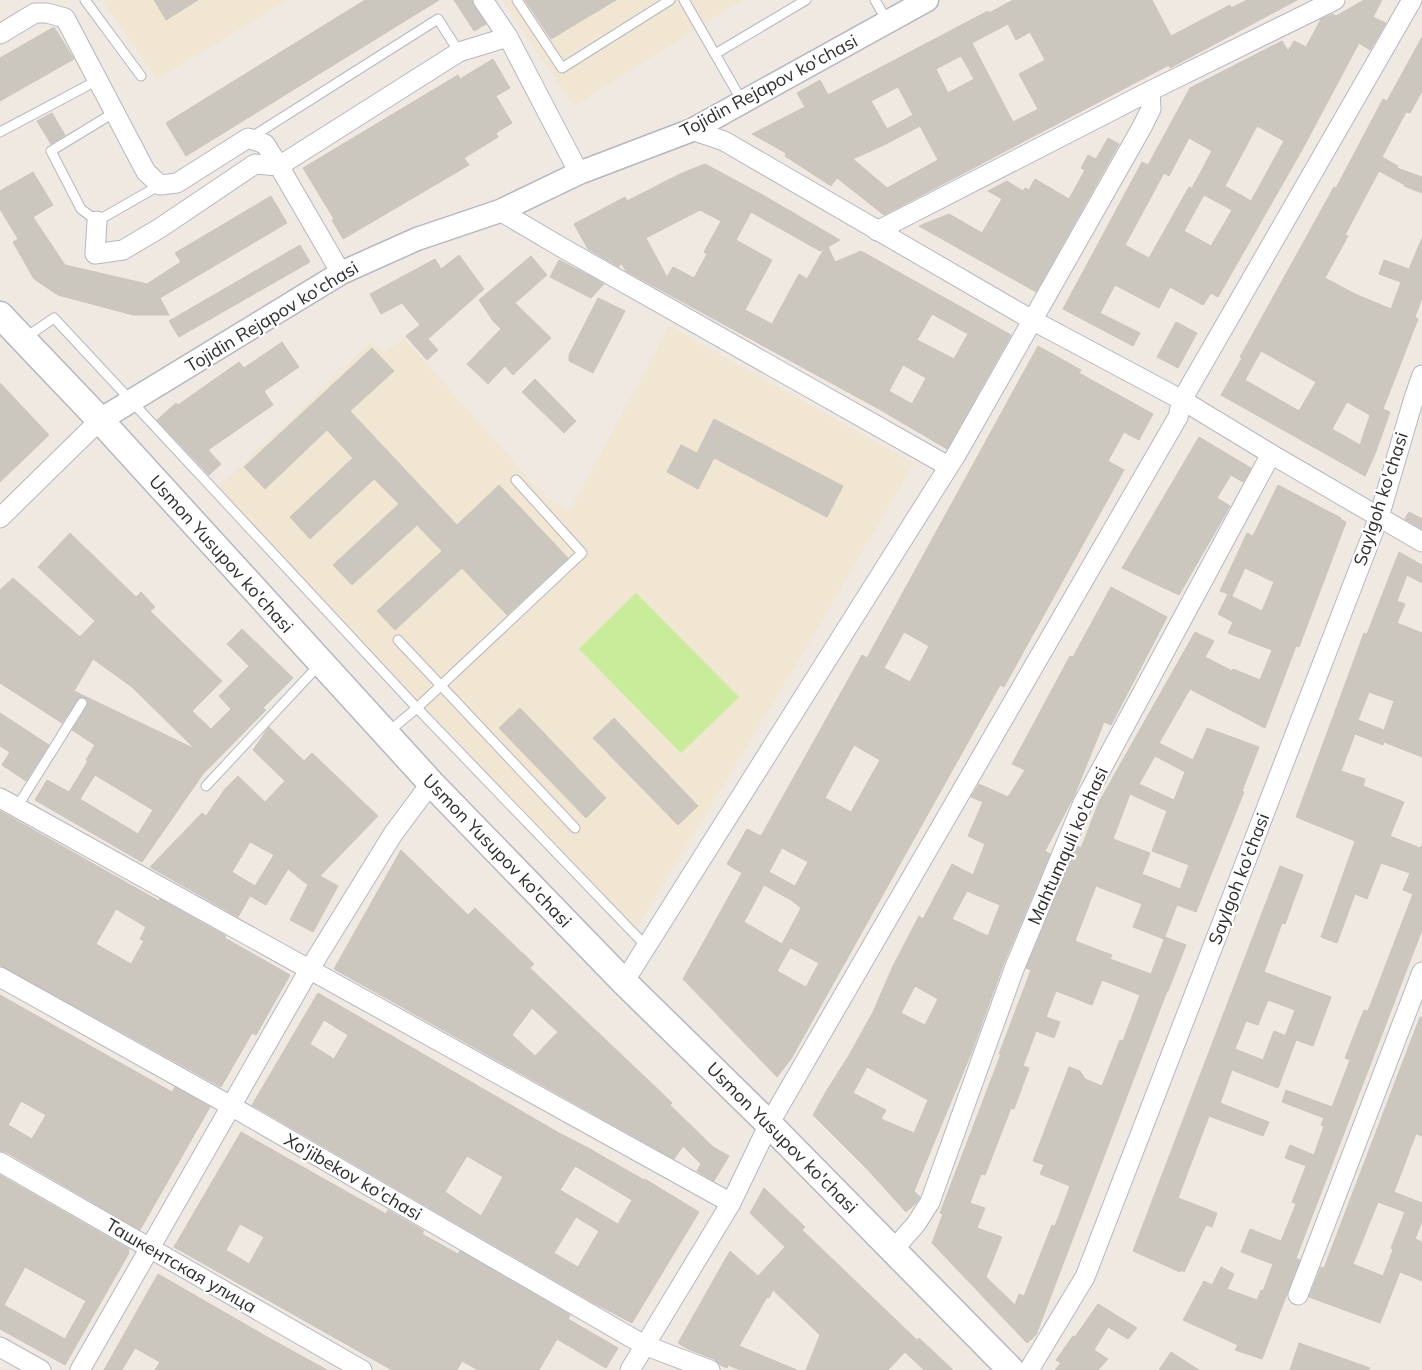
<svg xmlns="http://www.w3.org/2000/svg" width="1422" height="1370" viewBox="0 0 1422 1370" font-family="Mulish,sans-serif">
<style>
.education{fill:#f0e6d1}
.pitch{fill:#c9ec9a}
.building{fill:#cbc7bf;stroke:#cbc5ba;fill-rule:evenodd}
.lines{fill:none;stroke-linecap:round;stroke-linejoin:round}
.service-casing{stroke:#b4b7c1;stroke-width:11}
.minor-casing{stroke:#b4b7c1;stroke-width:21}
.tertiary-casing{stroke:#b4b7c1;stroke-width:25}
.secondary-casing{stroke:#b4b7c1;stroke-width:29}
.service{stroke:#fff;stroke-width:9}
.minor{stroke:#fff;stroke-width:19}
.tertiary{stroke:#fff;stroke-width:22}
.secondary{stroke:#fff;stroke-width:26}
.labels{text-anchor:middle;stroke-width:4.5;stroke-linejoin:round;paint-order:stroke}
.street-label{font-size:18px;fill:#2e2e2e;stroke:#fff}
</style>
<rect width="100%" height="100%" fill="#efe9e1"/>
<g class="education">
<polygon points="102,0 288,0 157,79"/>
<polygon points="502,0 742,0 574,106"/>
<polygon points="669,326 914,463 809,643 636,929 408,690 215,491 371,342 384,354 404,338 545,497 569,512"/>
</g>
<polygon class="pitch" points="636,593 739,697 681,753 579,649"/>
<g class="building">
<polygon points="154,0 198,0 166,20"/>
<polygon points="365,0 439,0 186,156 166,123"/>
<polygon points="454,0 472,0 474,6 486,24 474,31"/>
<polygon points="525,0 616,0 551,39"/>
<path d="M1013,0H1152L1171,36L1230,5L1231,8L1247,0H1297L1170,68L1169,65L884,215L837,178L831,186L785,156L786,153L752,134L805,107L797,93L820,80L828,95L988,11L989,13ZM1008,24L1016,40L1030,32L1045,60L1019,74L1038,109L1013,122L972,43ZM961,56L974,79L948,93L936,69ZM898,87L913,115L887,129L871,101ZM920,126L938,160L887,188L853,159L886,144Z"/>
<path d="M1364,0H1382L1373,17L1386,23L1370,50L1359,43L1302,150L1218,297L1211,293L1203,305L1170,287L1159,308L1115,285L1100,313L1140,333L1133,346L1063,309L1142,162L1148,165L1190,88L1282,41L1288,51L1294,41L1306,47L1321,19L1333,14L1336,16ZM1257,126L1284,141L1251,201L1225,186ZM1189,138L1212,151L1192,188L1189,187L1149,258L1125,245L1164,173L1169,176ZM1204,195L1232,210L1211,246L1184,231Z"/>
<polygon points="54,27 74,59 0,101 0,58"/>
<path d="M1422,37V91L1410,113L1406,112L1382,157L1398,166L1397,168L1422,177V193L1404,186L1405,185L1379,171L1345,235L1348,236L1325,278L1355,294L1391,309L1401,282L1379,274L1384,260L1409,269L1422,238V298L1415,317L1418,319L1383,409L1390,412L1375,454L1365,476L1221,395L1242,358L1240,357L1334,187L1336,188L1383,99L1387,101ZM1261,351L1316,382L1299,411L1245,380ZM1347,402L1370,415L1360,445L1332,429Z"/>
<polygon points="493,59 510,88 496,96 512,123 496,133 498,137 464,158 469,165 343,239 332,220 334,219 303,168 458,75 460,79"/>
<polygon points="52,113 65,135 51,144 37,121"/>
<polygon points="1108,138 1119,144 1036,292 919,226 949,214 982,233 1002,199 988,191 1007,181 1023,191 1025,188 1029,190 1035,179 1069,199 1085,170 1081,168 1088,155 1096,159"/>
<path d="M705,164L761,194L840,240L828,247L835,262L861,251L1011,335L947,449L879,409L626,271L621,263L619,267L588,249L574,224L625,197L627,201L682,173ZM700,210L721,221L704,252L707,254L694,278L673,267L667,277L646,238ZM751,212L820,251L824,249L807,279L799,274L772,324L745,310L772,260L736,240ZM932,314L968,334L954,359L917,340ZM903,365L926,378L912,404L889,391Z"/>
<polygon points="33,172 53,205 33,217 65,265 147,284 181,262 175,253 271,196 287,223 160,298 169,315 133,315 58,295 34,279 13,242 18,239 0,209 0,191"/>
<polygon points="300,245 310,262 179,337 169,321"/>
<polygon points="459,255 484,289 428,339 438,350 427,360 406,336 420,325 402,303 381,314 370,294 435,259 441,269"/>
<polygon points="531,256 547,275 515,303 551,338 513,375 505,366 488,384 467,364 501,329 493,321 479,300"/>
<polygon points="559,260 590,276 604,284 591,298 550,277"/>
<polygon points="598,298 625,311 593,373 569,361 569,355"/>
<polygon points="1176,322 1197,333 1178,368 1157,357"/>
<polygon points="282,342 299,367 264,391 273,405 208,450 221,464 209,475 157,420 176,403 178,405 239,362 244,368"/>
<path d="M1038,346L1081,370L1079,373L1153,414L1139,440L1124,432L1108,461L1124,470L1004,687L1000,685L791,1059L777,1077L683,979L742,873L727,864L747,829L761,836L862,655L867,658ZM904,632L929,646L910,682L884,668ZM854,745L880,760L851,812L825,798ZM782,848L808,862L795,886L769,872ZM764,885L791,900L801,908L782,944L744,922ZM787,946L819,963L806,987L777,971L790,948Z"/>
<polygon points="372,348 394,371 350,411 457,525 499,485 568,558 507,615 462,568 395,630 377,611 442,551 417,525 352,585 333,565 399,504 374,479 310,539 290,517 353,458 327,430 265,489 244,467"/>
<polygon points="535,379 576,421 564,433 522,392"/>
<polygon points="0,383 49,435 0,482"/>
<polygon points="714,419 843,486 827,517 714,458 698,489 667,472 681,445 697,453"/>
<polygon points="1199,437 1251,468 1243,482 1231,475 1217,498 1230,506 1179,595 1122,568"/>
<path d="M1278,485L1341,518L1340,519L1346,522L1299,647L1296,646L1265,728L1190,689L1159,743L1193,760L1207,728L1259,747L1242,791L1244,792L1196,912L1177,905L1164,939L1133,927L1142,904L1096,886L1075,941L1112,955L1110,959L1151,974L1165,937L1186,945L1168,991H1167L1036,1335L1027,1343L932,1243L943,1214L940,1213L1001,1054H999L1031,970L1026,968L1077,846L1081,848L1099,802L1195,632L1214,641L1205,657L1232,671L1233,669L1260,680L1272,650L1228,633L1233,622L1218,614L1228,594L1220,591L1247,533L1253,536ZM1245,568L1274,582L1262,611L1229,595L1232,596ZM1155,756L1185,772L1174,800L1139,784ZM1130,794L1167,811L1152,851L1189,865L1180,889L1142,874L1150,853L1113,839ZM1102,980L1140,995L1123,1041L1120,1040L1102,1086L1085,1079L1080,1071L1069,1067L1033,1161L1044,1165L1040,1174L1070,1186L1055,1226L1052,1225L1024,1296L1019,1294L1015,1305L986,1277L1002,1237L977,1228L985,1208L970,1203L981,1174L985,1175L1011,1108L1014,1109L1029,1068L1023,1066L1036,1031L1054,1038L1060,1022L1046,1017L1056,991L1092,1005Z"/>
<polygon points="1409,512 1422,519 1422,529 1405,519"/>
<path d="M70,533L136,597L141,592L155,607L150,611L222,681L192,711L211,729L231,709L219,696L249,666L227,644L242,629L293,678L263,708L266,710L203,774L142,862L35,800L47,780L69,792L88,761L86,760L95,745L72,730L87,706V700L83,697L79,698L62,723L0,683V590L13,578L80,637L95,621L38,567ZM93,659L132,687L195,749L74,691ZM95,775L153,810L138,834L80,799Z"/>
<path d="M1399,552L1422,565V583L1407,575L1397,601L1405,604L1397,623L1422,633V757L1384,742L1383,745L1355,734L1341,771L1365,779L1363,786L1404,802L1390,836L1420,848L1422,845V930L1296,1258L1300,1260L1262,1359L1235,1350L1238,1345L1183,1320L1204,1281L1212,1285L1221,1267L1234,1274L1227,1289L1257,1300L1261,1290L1263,1291L1273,1264L1241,1252L1250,1229L1281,1241L1296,1204L1292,1202L1306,1166L1285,1158L1290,1145L1314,1155L1324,1126L1321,1125L1324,1118L1282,1102L1286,1090L1332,1107L1350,1060L1345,1058L1364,1010L1368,1011L1413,894L1403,890L1410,873L1381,863L1367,899L1355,894L1337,943L1321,937L1355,841L1296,817L1364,633L1367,634ZM1369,692L1394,701L1384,730L1358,720Z"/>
<path d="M1111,587L1167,617L1111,725L1104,722L1074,796L1045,851L1050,854L1003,965L972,1051L914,1191L920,1197L916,1203L906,1212L868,1170L813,1115L827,1090L848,1057L873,1012L893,966L919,916L923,919L952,864L973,875L985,844L968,836L983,802L971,797L979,784L1008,797L1025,770L1012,764L1070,656L1073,657ZM967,891L1000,905L988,936L952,919ZM915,986L938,999L925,1025L901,1013ZM867,1067L928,1100L914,1133L881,1119L886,1110L853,1093Z"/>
<polygon points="520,708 606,798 586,818 499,728"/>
<polygon points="0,713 49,745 26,781 2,765 10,752 0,746"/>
<polygon points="614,718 698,806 678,825 593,738"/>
<path d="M269,727L304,761L312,753L378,816L320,876L338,886L313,932L290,920L308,885L288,869L266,905L250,896L238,917L150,867L202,813L206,816L225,789L238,776L265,802L285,781L253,750ZM250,842L274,855L255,886L232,872Z"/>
<path d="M0,811L159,901L160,899L226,936L225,938L290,975L256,1035L252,1033L221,1087L0,965ZM116,909L146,927L140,939L144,941L131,964L96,944Z"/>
<path d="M401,850L468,915L475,908L534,964L530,968L665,1096L672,1103L670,1105L713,1147L729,1156L714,1181L697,1171L701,1164L683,1146L674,1159L334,969ZM532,1008L558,1032L535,1056L512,1035Z"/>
<polygon points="1280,866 1303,875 1285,924 1282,923 1264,972 1331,997 1313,1046 1285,1036 1295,1010 1268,1000 1258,1025 1246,1021 1235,1049 1263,1060 1274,1031 1296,1040 1278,1088 1232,1070 1220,1103 1269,1122 1263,1136 1209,1116 1178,1198 1217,1213 1212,1227 1206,1225 1184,1272 1181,1270 1180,1272 1133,1251"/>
<path d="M318,993L559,1133L590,1149L644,1180L645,1179L699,1212L632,1323L592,1302L252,1105ZM324,1020L348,1035L334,1059L310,1044ZM467,1156L503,1177L481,1216L445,1192ZM575,1166L632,1200L618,1224L560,1190ZM576,1217L599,1231L578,1267L554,1253Z"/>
<path d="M0,995L172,1092L175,1087L210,1107L140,1230L6,1152L0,1151ZM21,1101L46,1115L32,1139L8,1125Z"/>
<path d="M1420,1017L1422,1018V1136L1416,1134L1394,1192L1422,1203V1221L1415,1239L1422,1242V1281L1400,1272L1380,1323L1309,1297L1321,1267L1324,1268ZM1378,1202L1405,1212L1391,1248L1393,1250L1383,1276L1353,1264Z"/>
<path d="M241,1132L386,1214L388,1210L424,1231L422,1234L458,1254L460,1251L570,1315L568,1319L618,1348L606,1368L557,1339L539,1370H478L462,1361L457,1370H392L174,1247ZM240,1224L264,1237L249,1264L226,1250Z"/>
<path d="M0,1175L129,1249L128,1252L129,1253L65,1365L0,1329ZM25,1267L86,1301L65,1339L4,1305Z"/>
<polygon points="764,1188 805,1227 802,1230 917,1340 919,1338 953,1370 924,1370 905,1352 888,1370 806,1370 820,1335 773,1290 769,1298 767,1297 739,1346 797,1370 740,1370 728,1365 727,1368 720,1365 714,1359 688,1349 678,1343 730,1251 758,1276 785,1247 750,1213"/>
<polygon points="158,1274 269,1338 327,1370 155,1370 160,1362 135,1348 122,1370 104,1370"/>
<polygon points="1098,1304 1137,1328 1128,1339 1108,1327 1094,1350 1108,1359 1098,1370 1055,1370 1061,1363 1056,1360 1073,1336 1075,1337"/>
<polygon points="1299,1343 1370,1368 1369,1370 1290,1370"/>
<polygon points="1171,1352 1199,1370 1159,1370"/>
</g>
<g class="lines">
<defs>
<g id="service">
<polyline points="85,0 141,76"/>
<polyline points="517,0 562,68 670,0"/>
<polyline points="684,0 742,101"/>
<polyline points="875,0 887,21"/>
<polyline points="715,54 806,0"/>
<polyline points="115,112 51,151 81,209 97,221 160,185"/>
<polyline points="0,132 98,80"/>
<polyline points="250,138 438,19 459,52"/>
<polyline points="25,338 54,318 417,708 646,946"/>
<polyline points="398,640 575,828"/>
<polyline points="388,732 417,708 582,553 516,480"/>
<polyline points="206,786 319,665"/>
<polyline points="17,807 82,703"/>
</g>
<g id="minor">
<polyline points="483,0 508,37 579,173"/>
<polyline points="0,34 35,13 47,13 65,18 146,172 160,185 177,183 248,138 265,144 279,166 459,52 508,37"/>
<polyline points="692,130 724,141 1032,320 1182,400 1271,454 1422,542"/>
<polyline points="500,211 561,247 948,466"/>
<polyline points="97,221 95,254 123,250 160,228 255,164 279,166 341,273"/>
<polyline points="877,231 1150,91 1335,0"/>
<polyline points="0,518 100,420"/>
<polyline points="0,798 731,1203"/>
<polyline points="0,977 231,1106 644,1345 710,1370"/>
<polyline points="624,982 956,455 1142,127 1151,109 1150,91"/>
<polyline points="0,1162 362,1370"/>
<polyline points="893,1250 916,1224 930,1202 1014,969 1083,803 1271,454"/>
<polyline points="1298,1295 1422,972"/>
<polyline points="0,1347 41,1370"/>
<polyline points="80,1370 309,970 393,834 431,783"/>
<polyline points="630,1370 731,1203 769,1124 1178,417 1182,400 1412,0"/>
<polyline points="1029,1370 1085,1277 1379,517 1414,398 1422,375"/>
</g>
<polyline id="tertiary" points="100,420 341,273 417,239 500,211 579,173 692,130 927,0"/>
<polyline id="secondary" points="0,315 100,420 431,783 624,982 769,1124 1011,1370"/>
</defs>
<use href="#service" class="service-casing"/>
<use href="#minor" class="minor-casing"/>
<use href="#tertiary" class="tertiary-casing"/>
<use href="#secondary" class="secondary-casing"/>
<use href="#service" class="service"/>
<use href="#minor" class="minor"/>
<use href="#tertiary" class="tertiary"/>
<use href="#secondary" class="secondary"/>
</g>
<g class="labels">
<g class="street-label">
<text transform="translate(769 86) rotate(-28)" y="6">Tojidin Rejapov ko'chasi</text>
<text transform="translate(272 317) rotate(-31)" y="6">Tojidin Rejapov ko'chasi</text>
<text transform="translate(1381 499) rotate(-72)" y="6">Saylgoh ko'chasi</text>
<text transform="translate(221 554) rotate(48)" y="6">Usmon Yusupov ko'chasi</text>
<text transform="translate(1068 846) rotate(-66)" y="6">Mahtumquli ko'chasi</text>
<text transform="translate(497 851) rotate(46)" y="6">Usmon Yusupov ko'chasi</text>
<text transform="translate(1239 879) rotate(-69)" y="6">Saylgoh ko'chasi</text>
<text transform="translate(782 1138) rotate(45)" y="6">Usmon Yusupov ko'chasi</text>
<text transform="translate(353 1177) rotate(30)" y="6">Xo'jibekov ko'chasi</text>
<text transform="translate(181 1266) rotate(30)" y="6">Ташкентская улица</text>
</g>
</g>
</svg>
